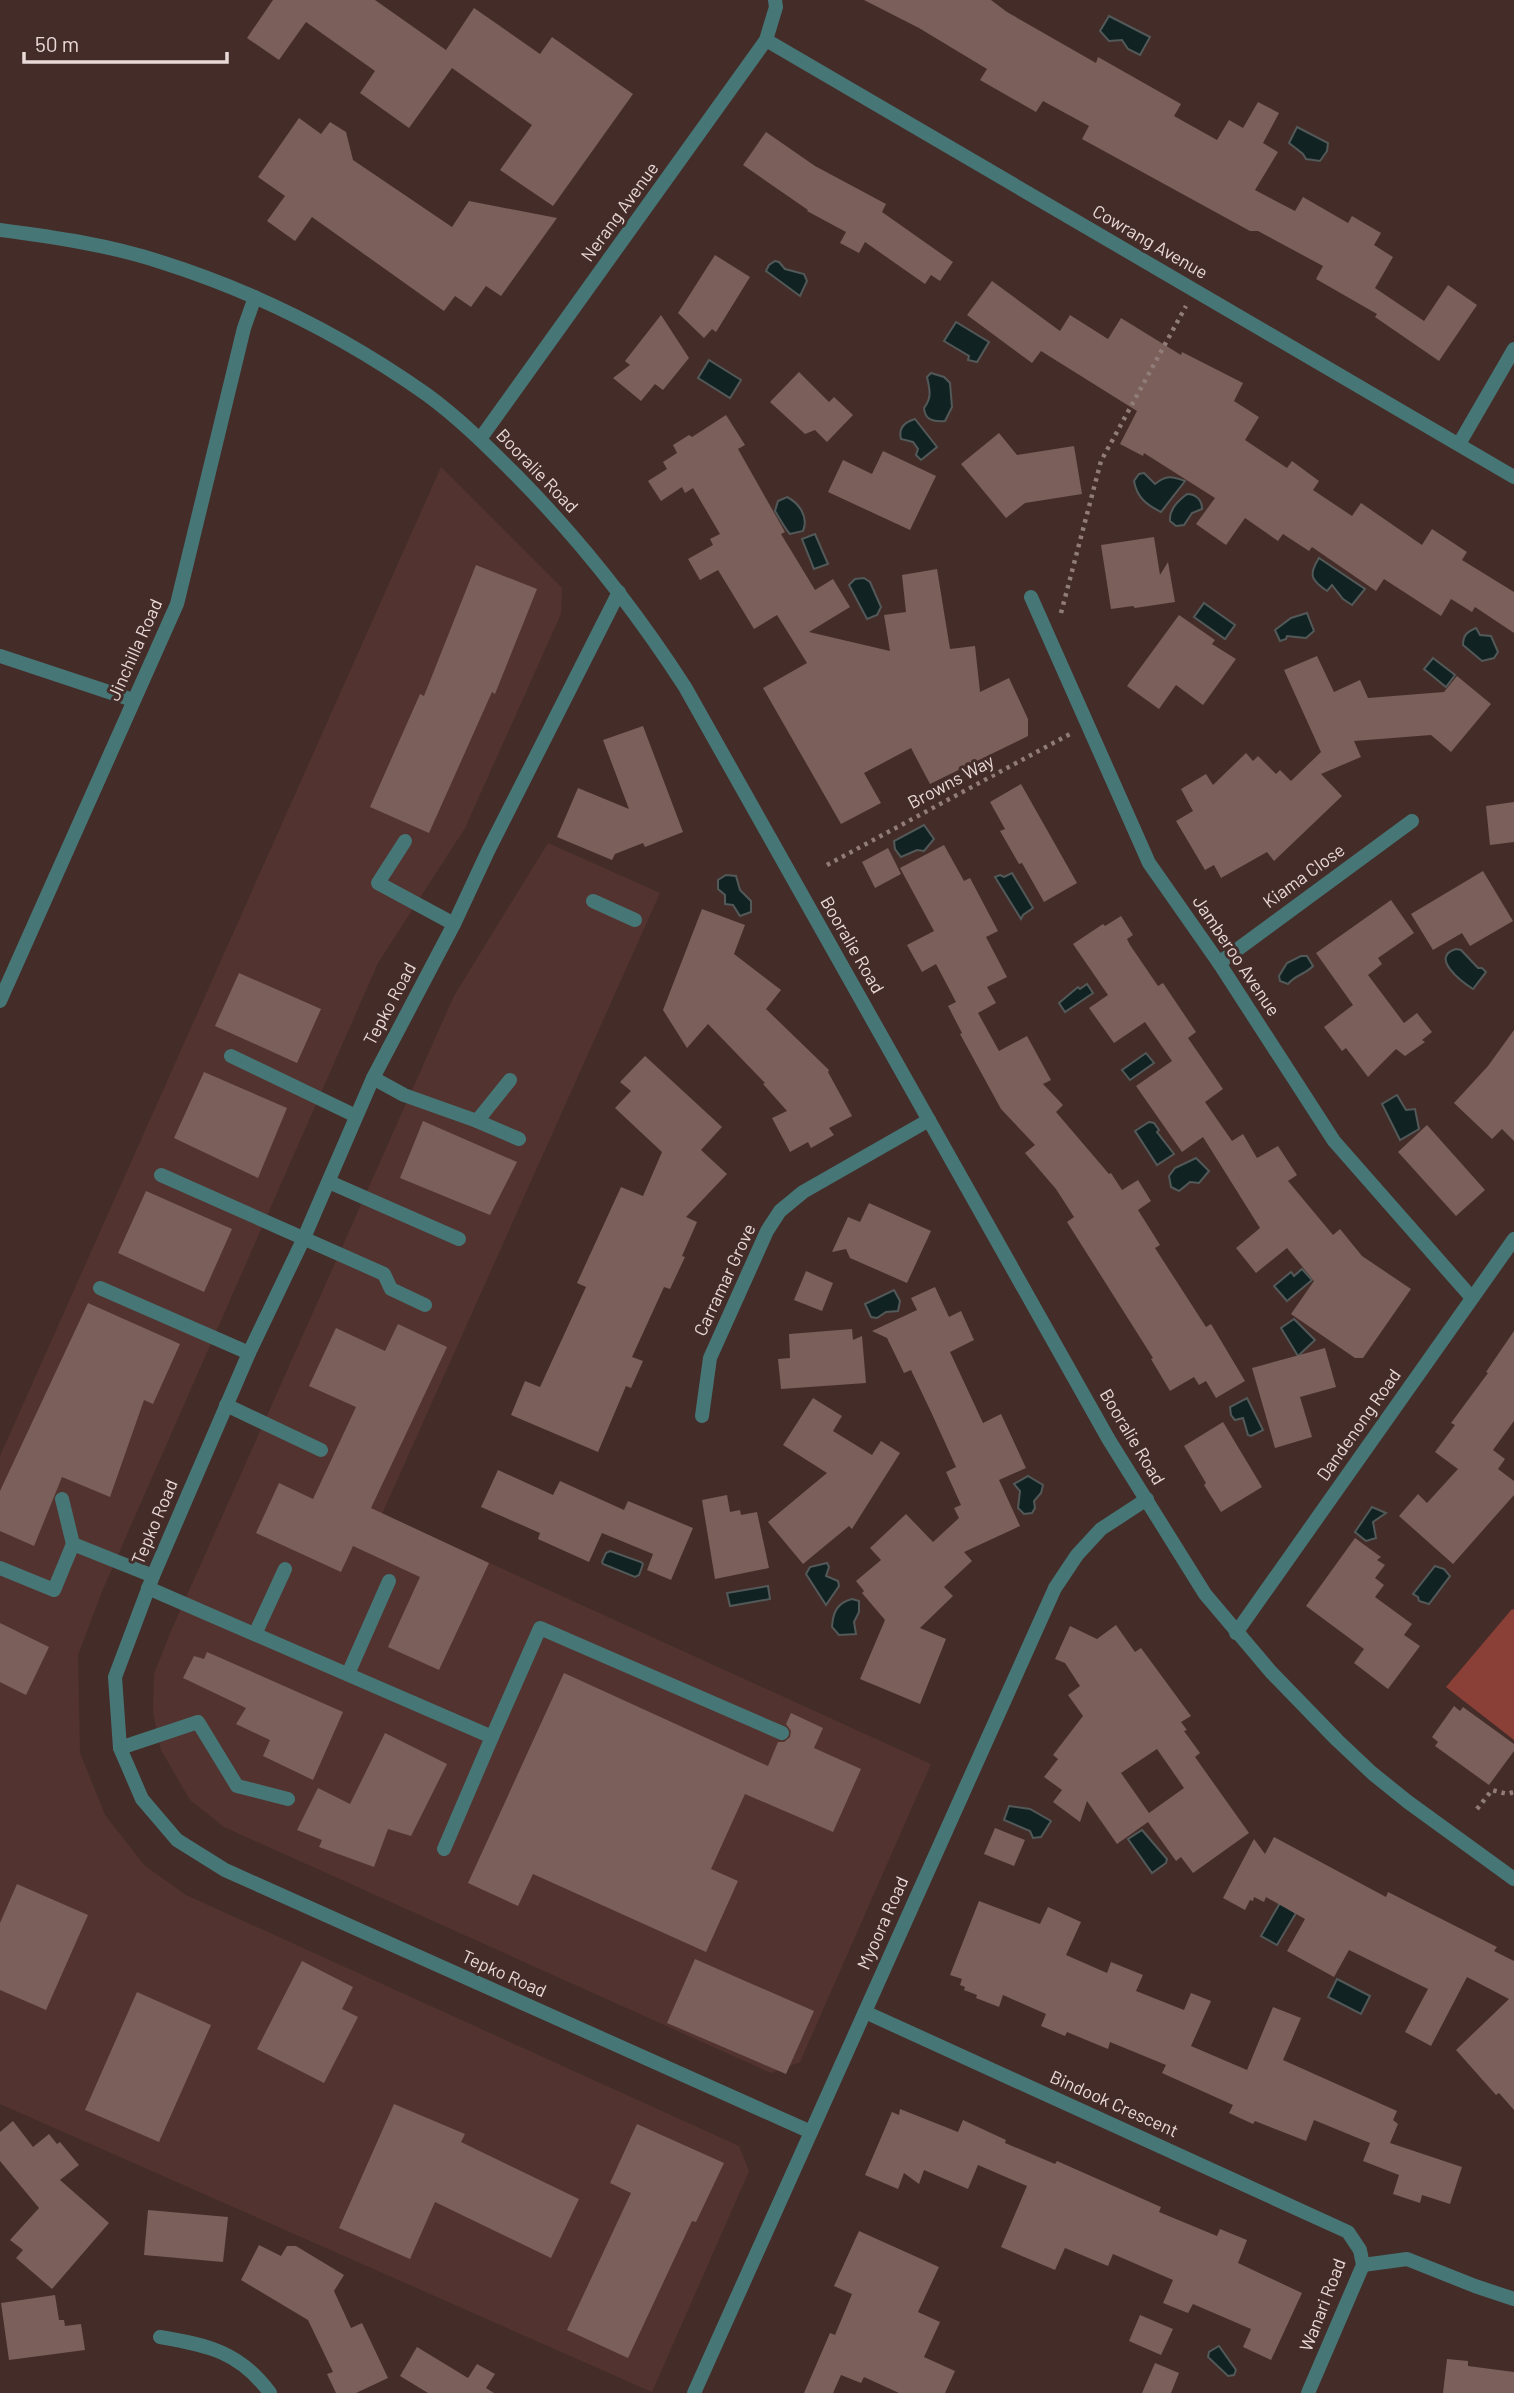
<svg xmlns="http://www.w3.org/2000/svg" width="1514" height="2393" viewBox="0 0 1514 2393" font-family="Barlow,sans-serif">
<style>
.built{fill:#52332f}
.green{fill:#8a3f37}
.water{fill:#122;stroke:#525958;stroke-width:2}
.building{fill:#7a5f5b;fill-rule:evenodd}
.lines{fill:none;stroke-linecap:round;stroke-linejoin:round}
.path{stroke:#907c79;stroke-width:4.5;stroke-dasharray:3.5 5;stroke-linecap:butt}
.service{stroke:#477676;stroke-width:14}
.minor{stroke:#477676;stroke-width:14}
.tertiary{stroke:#477676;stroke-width:14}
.labels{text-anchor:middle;stroke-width:6;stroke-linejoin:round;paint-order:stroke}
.street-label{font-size:18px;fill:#e9d9d7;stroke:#442d29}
</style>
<rect width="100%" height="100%" fill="#442d29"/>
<g class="built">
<polygon points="441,467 562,588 561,614 465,828 378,963 103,1589 78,1655 80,1753 105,1815 145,1866 186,1895 739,2146 749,2171 652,2392 0,2104 0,1456"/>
<polygon points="548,843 660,893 382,1514 931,1764 800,2062 771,2073 224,1827 190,1800 161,1750 153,1712 154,1674 171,1631 454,996"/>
</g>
<polygon class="green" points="1512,1609 1514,1610 1514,1740 1446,1687"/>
<g class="water">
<polygon points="1109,16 1150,37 1140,55 1128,49 1122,40 1109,41 1100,31"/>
<polygon points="1297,127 1328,143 1327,151 1320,161 1306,159 1303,154 1289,143"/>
<polygon points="775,261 779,262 785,269 804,274 807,281 800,296 766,271 769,265"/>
<polygon points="956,322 989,342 977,362 968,360 969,356 944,341"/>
<polygon points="709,360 741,380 730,398 698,378"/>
<path d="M931,373L944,377L950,383L952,407L945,421C933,422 925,420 924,408C932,398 930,390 927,377Z"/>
<path d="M915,419L937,447L921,460L916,455L918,449L913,442L901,439C898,428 905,422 915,419Z"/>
<path d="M1144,473L1155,484C1166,475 1172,476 1185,481L1161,512C1147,505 1137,498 1134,481L1139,474Z"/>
<path d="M1187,494C1196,494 1202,500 1202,509L1192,513L1184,525L1176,526L1170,521C1169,509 1178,501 1187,494Z"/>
<path d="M787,497C799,503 809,517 803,531L790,534C784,527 780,519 775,511L778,501Z"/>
<polygon points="815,534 828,564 814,569 802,539"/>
<path d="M1319,558L1365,589L1352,605L1343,599L1332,585L1327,591C1311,580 1308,575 1319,558Z"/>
<polygon points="864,578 870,582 881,607 877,615 867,619 849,585 855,579"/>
<polygon points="1204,603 1235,625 1225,639 1194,617"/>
<polygon points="1307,613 1314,631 1306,638 1287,636 1286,639 1280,641 1275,630 1291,618"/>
<path d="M1476,628L1480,635L1491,636L1498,652L1494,658L1482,661L1463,645C1463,635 1467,632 1476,628Z"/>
<polygon points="1433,658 1455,675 1446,687 1424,669"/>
<polygon points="924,825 934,839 924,851 917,850 901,857 895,849 894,841"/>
<polygon points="1012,873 1033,908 1023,915 1021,919 995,877 1000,875 1004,877"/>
<polygon points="726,875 736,876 740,890 751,901 751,912 740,916 733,905 725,904 725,895 718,889 718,880"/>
<path d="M1456,949L1461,950L1478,968H1482L1486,972L1473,989C1462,982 1429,957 1456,949Z"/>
<path d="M1301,956H1307L1313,966C1306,974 1295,975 1288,984L1280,981L1279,976L1287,963Z"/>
<polygon points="1087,984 1093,993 1065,1012 1059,1003 1078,987 1080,989"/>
<polygon points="1146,1053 1154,1063 1130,1080 1122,1070"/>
<polygon points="1397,1095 1406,1110 1415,1109 1419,1129 1400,1140 1382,1104"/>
<polygon points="1149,1122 1154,1123 1159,1130 1157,1132 1174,1154 1157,1165 1135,1131"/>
<polygon points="1196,1158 1209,1171 1199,1183 1190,1182 1179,1191 1171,1187 1169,1176 1175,1168"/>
<polygon points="1302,1269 1312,1280 1287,1301 1274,1286 1291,1272 1294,1276"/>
<polygon points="894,1290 900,1301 898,1311 886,1312 877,1318 871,1317 865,1304"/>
<polygon points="1294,1319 1315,1340 1298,1356 1281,1328"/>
<polygon points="1247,1398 1263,1430 1251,1436 1248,1435 1243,1418 1235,1420 1231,1415 1230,1407"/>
<polygon points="1028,1476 1043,1485 1041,1493 1034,1501 1035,1508 1032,1513 1024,1514 1018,1508 1020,1491 1014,1484"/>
<polygon points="1372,1507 1386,1513 1373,1522 1376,1538 1366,1541 1355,1532"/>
<polygon points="610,1551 641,1562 643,1564 639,1575 635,1577 603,1564 602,1562 606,1553"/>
<polygon points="827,1563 829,1567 826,1576 838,1581 839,1586 826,1605 806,1574 810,1567"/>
<polygon points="1435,1566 1444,1569 1450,1576 1429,1604 1419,1601 1418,1597 1413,1594"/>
<polygon points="768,1586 770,1599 730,1606 727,1593"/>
<path d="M852,1599L859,1601V1612L854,1622L856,1634L839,1635L832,1627C833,1612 837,1603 852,1599Z"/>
<polygon points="1009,1806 1030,1809 1051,1821 1041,1837 1033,1838 1030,1831 1004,1820"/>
<polygon points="1142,1830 1167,1859 1166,1863 1152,1873 1128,1839"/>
<polygon points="1280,1903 1296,1913 1277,1945 1261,1936"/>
<polygon points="1337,1979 1370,1996 1361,2014 1328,1997"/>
<polygon points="1219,2346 1236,2370 1234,2375 1228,2376 1208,2357 1209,2352"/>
</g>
<g class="building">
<polygon points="273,0 375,0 446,50 474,8 540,54 552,37 633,94 553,206 500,170 532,125 452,68 409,128 360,93 375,71 306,22 279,60 247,38"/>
<polygon points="864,0 991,0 1007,12 1096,63 1098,57 1181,104 1174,116 1217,140 1229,120 1243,128 1258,102 1279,113 1263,143 1278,152 1255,190 1295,211 1303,197 1348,223 1352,216 1381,233 1374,245 1393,257 1375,288 1424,321 1448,285 1477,305 1439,361 1375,317 1377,314 1316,279 1323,266 1258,231 1250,231 1082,139 1089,126 1043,101 1036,112 980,80 987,69 919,28"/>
<polygon points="299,118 321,134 330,122 346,132 353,160 452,227 469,201 557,218 501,296 486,286 471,307 455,296 444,311 312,217 295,241 267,221 285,196 258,177"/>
<polygon points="766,132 815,166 886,204 882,212 953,262 940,281 931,275 925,284 865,242 859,253 840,243 846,232 807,211 808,210 743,165"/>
<polygon points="715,255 750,277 716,332 712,329 704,338 678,313"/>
<polygon points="992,281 1060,331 1070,315 1108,339 1121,318 1181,355 1182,352 1243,383 1234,401 1259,417 1245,440 1287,468 1292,461 1319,481 1313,490 1352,516 1361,503 1422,545 1432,529 1467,552 1462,560 1514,592 1514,633 1475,607 1472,612 1451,599 1441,616 1384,579 1376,591 1312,547 1309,551 1283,534 1278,541 1245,518 1226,545 1196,524 1215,498 1144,453 1143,456 1120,444 1137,411 1041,351 1032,363 967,315"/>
<polygon points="661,315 689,358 663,390 655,384 641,401 613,378 630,365 625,361"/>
<polygon points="799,372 829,402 834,397 853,415 827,442 815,430 805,434 770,402"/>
<polygon points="726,415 745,445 738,449 785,532 781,534 815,590 833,579 850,607 809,632 890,651 884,615 906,612 902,575 937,569 950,649 975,646 980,692 1009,678 1028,719 1028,736 930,784 911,748 864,773 881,803 841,824 763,688 807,663 777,615 754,629 718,570 700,580 688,559 713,545 710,539 720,534 693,488 685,493 682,487 661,501 648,481 667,469 663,462 677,453 673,445 689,435 692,437"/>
<polygon points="999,433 1017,455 1074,446 1082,494 1025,503 1006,518 961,464"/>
<polygon points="883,451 936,476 910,530 828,492 843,460 872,474"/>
<polygon points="1154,537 1160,575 1168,562 1175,602 1135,608 1133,606 1111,609 1101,545"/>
<polygon points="476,565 537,589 495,694 492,692 429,833 370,807 420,694 424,696"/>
<polygon points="1179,615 1215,640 1212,644 1236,659 1203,705 1176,685 1159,709 1127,686"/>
<polygon points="1317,656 1334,692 1360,680 1368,698 1444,692 1457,676 1491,704 1451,752 1431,735 1354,741 1361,757 1321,774 1342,796 1274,861 1267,852 1221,878 1214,865 1205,870 1176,821 1193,811 1181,789 1206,774 1213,785 1246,753 1253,761 1258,756 1276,774 1280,770 1291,781 1321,752 1284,670"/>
<polygon points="643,726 683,832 645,847 643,843 615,854 612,860 557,837 578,788 629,809 603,740"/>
<polygon points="1021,784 1077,883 1044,902 1022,863 1019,864 1000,831 1005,829 990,802"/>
<polygon points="1514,802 1514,842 1490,845 1486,806"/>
<polygon points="944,845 964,881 970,878 998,931 986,937 1007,977 987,987 996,1003 978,1013 999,1051 1027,1036 1051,1080 1043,1084 1063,1105 1056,1112 1109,1174 1111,1173 1122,1190 1138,1180 1151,1201 1138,1210 1160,1245 1155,1248 1206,1327 1211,1324 1245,1381 1216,1398 1206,1381 1199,1385 1194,1377 1170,1391 1151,1359 1153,1358 1067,1222 1074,1217 1056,1189 1025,1153 1035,1145 1001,1109 960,1034 962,1033 948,1006 956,1002 936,964 922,972 907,945 934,931 900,868"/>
<polygon points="888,848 901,874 875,888 862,862"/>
<polygon points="1483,871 1513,921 1470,946 1462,933 1433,950 1411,914"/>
<polygon points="1391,900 1414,933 1378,958 1382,964 1368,975 1404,1023 1417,1013 1432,1032 1422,1040 1425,1042 1405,1056 1396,1049 1368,1077 1346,1048 1342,1051 1324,1027 1353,1005 1316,953"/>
<polygon points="702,909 745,925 734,954 781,990 766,1009 829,1070 828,1072 852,1116 829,1128 834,1135 811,1148 808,1142 790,1152 772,1118 787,1111 763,1084 765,1083 708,1024 687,1048 663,1010"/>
<polygon points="1121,916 1133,935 1127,939 1130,945 1158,986 1163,983 1196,1032 1188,1038 1223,1089 1205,1102 1232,1141 1243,1134 1257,1158 1278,1146 1297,1175 1288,1181 1333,1235 1340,1229 1362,1256 1411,1289 1363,1358 1355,1358 1291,1314 1314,1281 1287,1248 1256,1273 1236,1248 1260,1228 1203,1137 1182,1152 1136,1086 1172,1061 1145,1022 1114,1043 1089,1008 1108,995 1073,944 1103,924 1105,926"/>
<polygon points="239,973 321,1009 297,1063 215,1026"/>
<polygon points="1514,1030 1514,1141 1502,1129 1492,1139 1454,1103 1488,1066"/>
<polygon points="645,1056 722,1127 701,1150 727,1174 686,1217 697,1222 682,1256 685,1257 670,1289 664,1287 632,1357 643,1361 631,1388 626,1386 598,1452 511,1415 525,1381 540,1387 586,1287 577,1283 621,1187 643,1196 662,1152 615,1108 631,1091 620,1082"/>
<polygon points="204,1072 287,1108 258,1178 174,1138"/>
<polygon points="423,1121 517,1162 490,1215 400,1178"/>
<polygon points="1427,1125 1485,1190 1456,1216 1398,1152"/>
<polygon points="146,1191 232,1229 204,1292 118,1253"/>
<polygon points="869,1203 931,1231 907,1283 850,1258 846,1249 832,1252 848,1217 860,1222"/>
<polygon points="806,1271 833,1283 822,1311 794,1300"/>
<polygon points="935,1287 949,1317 961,1311 974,1340 950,1352 983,1423 1001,1414 1026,1468 999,1480 1020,1526 964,1552 972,1561 944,1587 953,1596 920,1628 946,1639 920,1704 860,1679 885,1620 862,1593 864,1591 856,1581 881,1560 870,1548 906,1514 933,1542 959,1518 954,1508 961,1505 946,1472 956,1467 932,1414 911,1370 904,1373 887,1338 872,1331 917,1310 911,1298"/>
<polygon points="88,1303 180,1344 153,1404 144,1400 110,1497 62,1477 34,1546 0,1531 0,1491"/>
<polygon points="398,1324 447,1347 371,1508 489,1563 439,1670 388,1647 420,1577 353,1546 341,1572 256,1533 279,1483 313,1499 356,1407 309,1386 336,1328 385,1351"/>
<polygon points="852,1329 853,1340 862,1336 866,1383 781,1389 778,1359 790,1358 789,1334"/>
<polygon points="1514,1331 1514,1421 1493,1450 1505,1459 1498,1469 1514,1481 1514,1495 1453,1564 1399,1516 1418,1494 1427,1503 1458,1469 1435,1452 1455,1425 1451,1423 1488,1373 1486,1372"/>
<polygon points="1325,1348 1336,1387 1300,1397 1312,1437 1275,1448 1252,1368"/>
<polygon points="813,1398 842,1416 833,1431 872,1455 881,1441 900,1453 852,1529 849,1526 803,1564 768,1522 827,1473 783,1445"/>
<polygon points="1223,1422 1262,1487 1221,1512 1204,1485 1206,1483 1184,1446"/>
<polygon points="498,1470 553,1495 560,1481 624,1510 628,1501 693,1528 671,1580 647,1570 653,1554 602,1533 589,1562 538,1539 540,1533 481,1507"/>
<polygon points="727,1495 730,1512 740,1510 741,1515 757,1512 769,1568 715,1579 702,1500"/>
<polygon points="1355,1538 1381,1557 1377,1560 1385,1565 1375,1578 1384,1585 1375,1597 1412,1624 1404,1635 1420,1646 1388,1689 1354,1663 1364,1649 1306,1606"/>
<polygon points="0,1623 49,1647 26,1695 0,1682"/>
<path d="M1116,1625L1135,1652L1141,1648L1191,1716L1181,1722L1187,1730L1184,1731L1200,1753L1195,1757L1249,1833L1193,1873L1181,1857L1176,1861L1148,1822L1117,1844L1087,1801L1080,1822L1053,1802L1062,1790L1044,1777L1058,1759L1053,1755L1083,1716L1068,1695L1080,1686L1065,1663L1055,1659L1070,1626L1097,1639ZM1157,1749L1184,1788L1149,1813L1121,1773Z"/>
<polygon points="207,1652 343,1712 313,1780 263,1756 270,1740 236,1724 246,1708 183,1678 194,1656 204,1659"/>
<polygon points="564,1673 768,1766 778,1742 784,1742 790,1737 791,1731 786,1724 791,1713 823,1728 814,1748 861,1769 833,1832 745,1794 711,1869 738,1881 706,1952 533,1874 518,1906 468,1883"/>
<polygon points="1454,1706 1460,1711 1463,1707 1514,1744 1514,1751 1489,1785 1435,1746 1438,1742 1432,1737"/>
<polygon points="385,1733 447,1764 411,1836 388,1829 374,1867 319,1847 322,1840 297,1830 318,1788 350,1804"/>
<polygon points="995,1828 1025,1840 1014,1866 984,1854"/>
<polygon points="1274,1837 1386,1897 1388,1892 1497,1947 1494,1951 1514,1961 1514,2110 1499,2093 1496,2095 1456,2050 1509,1999 1467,1977 1431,2046 1405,2032 1428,1989 1349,1950 1334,1977 1287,1951 1305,1919 1266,1897 1264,1902 1254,1897 1253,1901 1250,1900 1245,1910 1223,1898 1254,1839 1265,1854"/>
<polygon points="17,1884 88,1915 46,2010 0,1990 0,1923"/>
<polygon points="979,1901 1040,1924 1048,1907 1081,1922 1066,1955 1107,1973 1111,1962 1143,1975 1136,1991 1184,2010 1191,1993 1211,2001 1191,2046 1247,2070 1273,2007 1301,2018 1283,2060 1397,2111 1393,2120 1398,2124 1390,2143 1462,2167 1450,2204 1422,2195 1420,2203 1393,2194 1399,2175 1363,2161 1370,2143 1314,2120 1306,2141 1255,2121 1253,2124 1229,2113 1233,2105 1162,2073 1166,2065 1110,2042 1108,2049 1067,2032 1065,2036 1041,2026 1046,2014 1003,1995 999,2007 976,1998 977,1995 964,1990 965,1987 960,1985 962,1979 950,1975"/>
<polygon points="695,1959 814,2011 786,2074 667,2023"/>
<polygon points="302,1961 353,1987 342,2009 358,2017 324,2083 257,2049"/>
<polygon points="137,1992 211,2025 159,2142 85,2110"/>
<polygon points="394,2104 465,2134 461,2142 579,2199 551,2258 435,2202 410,2259 339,2228"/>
<polygon points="900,2109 958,2132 963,2120 1006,2140 1005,2143 1055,2164 1057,2161 1161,2207 1159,2212 1217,2236 1220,2229 1247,2240 1238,2263 1302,2293 1271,2360 1243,2347 1251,2329 1193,2304 1188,2313 1163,2303 1173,2280 1113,2254 1108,2266 1065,2248 1055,2270 1001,2247 1027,2186 978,2165 968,2189 924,2170 919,2184 904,2173 898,2189 865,2175 892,2112 899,2115"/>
<polygon points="13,2121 33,2147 49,2134 57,2144 60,2142 79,2165 60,2180 109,2223 52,2289 16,2258 23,2250 10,2240 39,2208 0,2161 0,2132"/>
<polygon points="637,2124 724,2163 696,2222 692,2221 628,2358 567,2330 631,2193 610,2183"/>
<polygon points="148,2210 228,2217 223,2262 144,2255"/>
<polygon points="859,2231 939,2267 918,2312 940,2322 924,2357 955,2371 945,2393 899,2393 864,2377 861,2383 841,2375 833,2393 804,2393 830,2333 835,2335 852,2294 834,2286"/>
<polygon points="259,2245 281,2256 287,2246 296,2246 344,2275 334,2291 351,2328 362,2323 388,2378 356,2393 336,2393 327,2374 333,2372 308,2320 241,2280"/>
<polygon points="55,2295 59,2320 64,2320 65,2326 81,2324 85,2350 9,2360 1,2303"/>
<polygon points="1140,2315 1173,2329 1161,2355 1129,2341"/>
<polygon points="417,2347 468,2378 477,2364 495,2374 486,2388 494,2393 428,2393 400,2376"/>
<polygon points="1447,2359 1468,2361 1468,2366 1514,2372 1514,2393 1443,2393"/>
<polygon points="1155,2363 1179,2373 1171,2393 1142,2393"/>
</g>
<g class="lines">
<g class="path">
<polyline points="1061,613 1101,461 1186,306"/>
<polyline points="827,865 1070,734"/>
<polyline points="1477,1809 1492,1790 1507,1794 1514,1792"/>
</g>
<g class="service">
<polyline points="405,841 378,883 454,924"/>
<polyline points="593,901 635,920"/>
<polyline points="231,1056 356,1116"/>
<polyline points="373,1078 404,1095 477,1121 510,1080"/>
<polyline points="477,1121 519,1139"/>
<polyline points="161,1175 384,1274 391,1289 425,1305"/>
<polyline points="329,1182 459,1239"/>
<polyline points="100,1288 249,1353"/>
<polyline points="226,1405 321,1450"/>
<polyline points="62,1499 73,1544"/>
<polyline points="0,1568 54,1590 73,1544 153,1576"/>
<polyline points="148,1588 492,1737 540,1628 782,1733"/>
<polyline points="255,1634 285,1569"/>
<polyline points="348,1674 389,1581"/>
<polyline points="120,1748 198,1722 237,1786 288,1799"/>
<polyline points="444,1849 492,1737"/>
</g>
<g class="minor">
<polyline points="766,40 1514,477"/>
<polyline points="480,439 766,40 776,7 775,0"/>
<polyline points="1459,444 1514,349"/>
<polyline points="619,592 489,849 454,924 373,1078 303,1240 249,1353 153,1576 115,1677 120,1748 142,1799 177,1840 225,1870 811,2132"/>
<polyline points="1031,597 1149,863 1219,963 1334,1141 1472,1298"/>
<polyline points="0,656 133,700"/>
<polyline points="1219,963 1412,821"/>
<polyline points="0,1001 177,604 244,328 255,297"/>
<polyline points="702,1416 710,1358 767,1231 780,1211 803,1192 929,1120"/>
<polyline points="1236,1633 1514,1239"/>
<polyline points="865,2012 1348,2232 1360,2250 1363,2265 1308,2393"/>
<polyline points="1363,2265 1407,2259 1475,2286 1514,2299"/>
<path d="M160,2337C208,2345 240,2352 270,2393"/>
<polyline points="694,2393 1055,1588 1077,1555 1101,1529 1147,1499"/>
</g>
<path class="tertiary" d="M0,230C54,237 109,245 161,262C256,292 345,337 426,394C459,418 488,447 517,476C580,540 636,611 685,687L1109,1440L1205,1594L1271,1672L1337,1740L1372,1773L1408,1802L1514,1879"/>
</g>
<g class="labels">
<g class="street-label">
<text transform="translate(620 212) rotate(-54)" y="6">Nerang Avenue</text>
<text transform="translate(1150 242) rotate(30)" y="6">Cowrang Avenue</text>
<text transform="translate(537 471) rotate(46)" y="6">Booralie Road</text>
<text transform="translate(135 650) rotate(-66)" y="6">Jinchilla Road</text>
<text transform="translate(951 782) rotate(-28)" y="6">Browns Way</text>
<text transform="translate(1304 876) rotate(-36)" y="6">Kiama Close</text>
<text transform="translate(852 945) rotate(60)" y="6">Booralie Road</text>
<text transform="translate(1236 956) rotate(56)" y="6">Jamberoo Avenue</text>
<text transform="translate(390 1004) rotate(-62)" y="6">Tepko Road</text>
<text transform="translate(725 1280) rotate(-65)" y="6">Carramar Grove</text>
<text transform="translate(1359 1425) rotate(-55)" y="6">Dandenong Road</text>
<text transform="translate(1132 1437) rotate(59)" y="6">Booralie Road</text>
<text transform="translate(155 1522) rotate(-67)" y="6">Tepko Road</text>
<text transform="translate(883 1923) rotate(-66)" y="6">Myoora Road</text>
<text transform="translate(504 1974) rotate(24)" y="6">Tepko Road</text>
<text transform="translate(1114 2104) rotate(24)" y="6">Bindook Crescent</text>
<text transform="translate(1323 2305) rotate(-69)" y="6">Wanari Road</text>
</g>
</g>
<path d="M24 52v10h203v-10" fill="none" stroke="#e9d9d7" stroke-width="3.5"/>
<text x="35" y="52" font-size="21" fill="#e9d9d7" stroke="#442d29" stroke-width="5" paint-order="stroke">50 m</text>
</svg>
